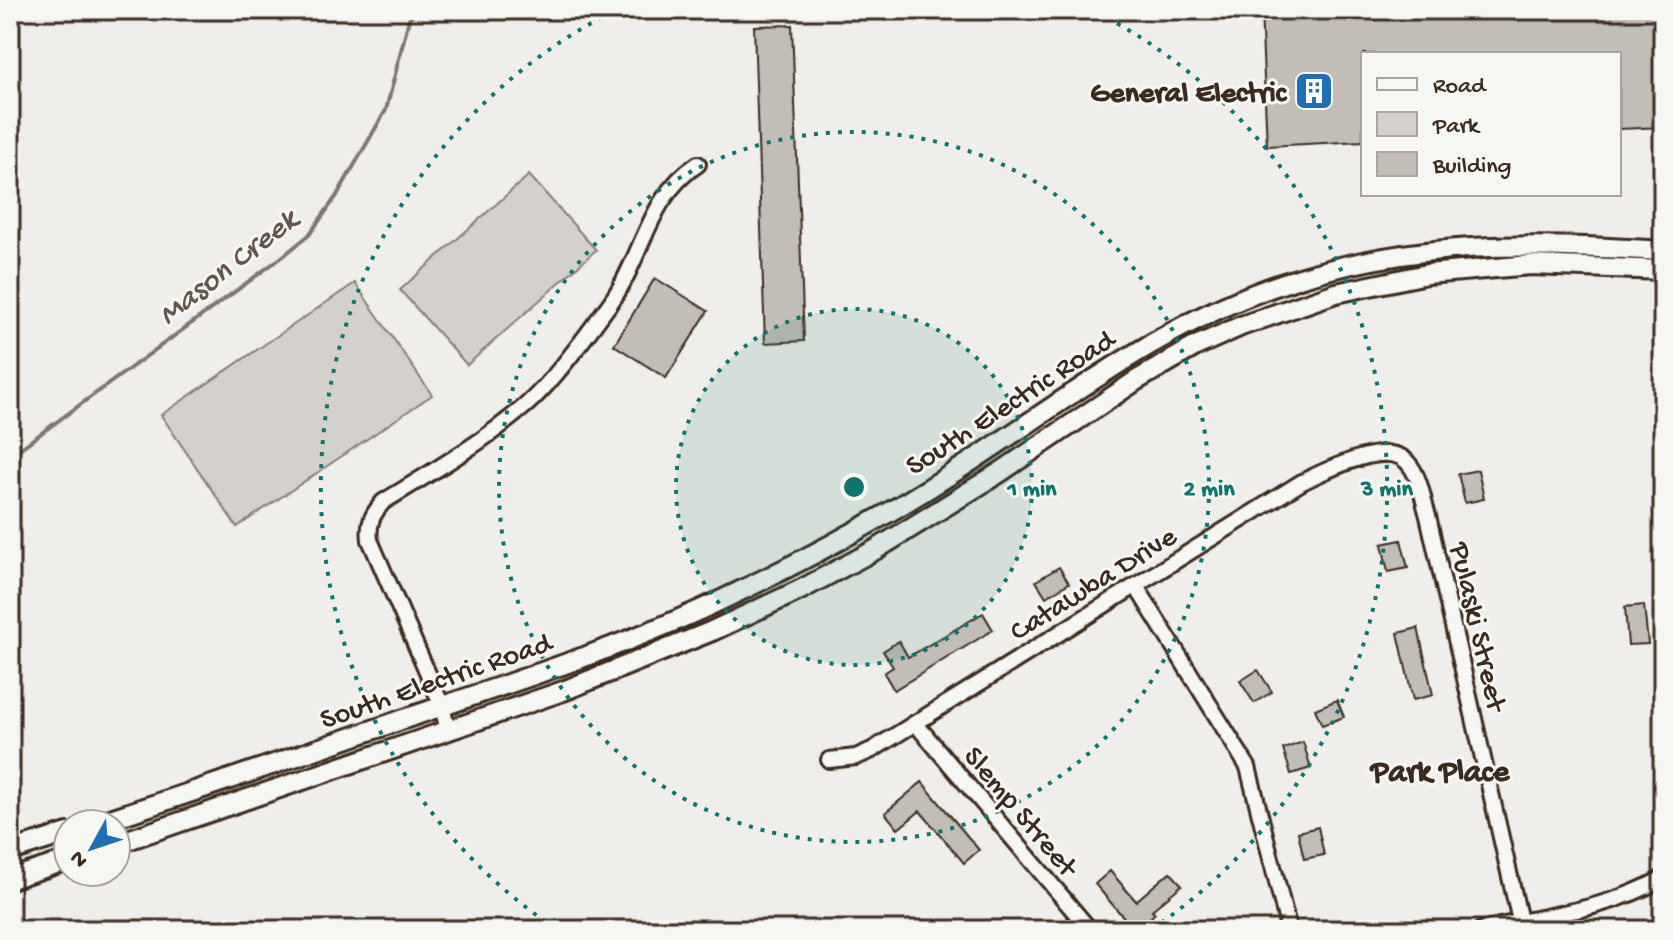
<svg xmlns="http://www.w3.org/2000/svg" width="1673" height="940" viewBox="0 0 1673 940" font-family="'Gochi Hand',sans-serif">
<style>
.green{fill:#d4d1cc;stroke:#887e75;stroke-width:2}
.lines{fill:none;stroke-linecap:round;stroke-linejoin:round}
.stream{stroke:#81766d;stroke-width:4}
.building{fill:#c2bdb7;stroke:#3b2a1e;stroke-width:2}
.minor-casing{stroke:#3b2a1e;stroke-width:20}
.major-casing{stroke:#3b2a1e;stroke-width:24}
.minor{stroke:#f6f6f2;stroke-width:14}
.major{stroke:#f6f6f2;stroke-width:18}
.ring{fill:none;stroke:#0f766e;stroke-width:4;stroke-dasharray:4 8}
.labels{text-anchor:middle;stroke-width:6;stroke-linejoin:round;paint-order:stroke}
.poi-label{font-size:30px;font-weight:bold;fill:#3b2a1e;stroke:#f6f6f2;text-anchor:end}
.street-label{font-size:30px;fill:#3b2a1e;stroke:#f6f6f2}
.water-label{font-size:32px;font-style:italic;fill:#64564c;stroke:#f6f6f2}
.neighbourhood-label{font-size:32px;font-weight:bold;fill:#3b2a1e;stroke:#f6f6f2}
.centre{fill:#0f766e;stroke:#f6f6f2;stroke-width:4}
.ring-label{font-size:24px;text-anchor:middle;font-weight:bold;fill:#0f766e;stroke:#f6f6f2;stroke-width:6;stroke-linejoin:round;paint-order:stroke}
</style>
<rect width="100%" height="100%" fill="#efeeea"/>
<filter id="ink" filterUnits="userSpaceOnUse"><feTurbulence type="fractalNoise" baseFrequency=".0125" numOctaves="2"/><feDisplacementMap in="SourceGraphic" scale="16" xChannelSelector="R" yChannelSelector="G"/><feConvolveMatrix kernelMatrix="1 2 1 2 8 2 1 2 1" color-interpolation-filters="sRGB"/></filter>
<g filter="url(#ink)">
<g class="green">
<polygon points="529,175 596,250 467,365 400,290"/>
<polygon points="355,283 432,395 237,527 161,415"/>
</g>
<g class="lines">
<polyline class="stream" points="10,456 282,257 309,235 336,197 386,110 409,19 416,10"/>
</g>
<g class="building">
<polygon points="1261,10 1663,10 1663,127 1619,129 1619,54 1363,54 1363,141 1267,146"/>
<polygon points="792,25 804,341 765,343 754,26"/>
<polygon points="655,278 708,311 666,378 614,345"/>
<polygon points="1478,470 1484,499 1465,503 1458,474"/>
<polygon points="1401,540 1408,568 1388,572 1382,544"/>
<polygon points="1059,567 1069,583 1046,597 1036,581"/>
<polygon points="1644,605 1648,644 1628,645 1625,607"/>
<polygon points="983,613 993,630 894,690 884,673 893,667 883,651 899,641 908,657"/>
<polygon points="1418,628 1433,695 1413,700 1398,633"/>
<polygon points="1258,670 1272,692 1254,703 1240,681"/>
<polygon points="1337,700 1344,717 1322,725 1315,709"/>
<polygon points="1303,742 1311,768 1291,774 1283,749"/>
<polygon points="922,782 979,850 964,863 920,811 898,829 885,813"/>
<polygon points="1318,827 1324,855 1304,859 1298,832"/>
<polygon points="1110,871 1136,901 1170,872 1182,885 1152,910 1155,913 1150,918 1161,930 1135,930 1112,904 1095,884"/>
</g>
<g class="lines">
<defs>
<g id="minor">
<polyline points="1136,586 1248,767 1289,930"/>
<polyline points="915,723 1090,930"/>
<path d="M448,731L442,706L370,540C368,523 372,515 383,502C432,472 482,443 525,406C553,382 589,332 611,302C643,257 648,196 698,164"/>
<path d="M829,760L856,757L872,750L1302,482C1325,471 1388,438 1408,463C1420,476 1423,500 1428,516L1520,921"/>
<path d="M1481,930C1542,916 1608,910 1663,878"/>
</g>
<g id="major">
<path d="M95,824C201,790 305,753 410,717C520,680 632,644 736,593C811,557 883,518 953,473C1063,403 1157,325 1284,283C1412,240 1530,243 1663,251"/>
<polyline points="116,844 563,691 712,631 800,590 875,550 999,473 1137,380 1196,346 1241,326 1336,293 1427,274 1531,265 1663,270"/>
<polyline points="10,851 68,833"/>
<polyline points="10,879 68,860"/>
</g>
</defs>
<use href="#minor" class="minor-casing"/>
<use href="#major" class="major-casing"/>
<use href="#minor" class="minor"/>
<use href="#major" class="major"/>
</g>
</g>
<circle cx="854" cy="487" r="178" fill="#0f766e" fill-opacity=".12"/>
<g class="ring">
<circle cx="854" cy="487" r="178"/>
<circle cx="854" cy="487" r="355"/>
<path d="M556 929A533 533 0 0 1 612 12M1096 12A533 533 0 0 1 1152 929"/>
</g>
<defs>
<symbol id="building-square" viewBox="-11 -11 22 22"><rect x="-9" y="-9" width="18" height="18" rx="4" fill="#1f6fb2" stroke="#f6f6f2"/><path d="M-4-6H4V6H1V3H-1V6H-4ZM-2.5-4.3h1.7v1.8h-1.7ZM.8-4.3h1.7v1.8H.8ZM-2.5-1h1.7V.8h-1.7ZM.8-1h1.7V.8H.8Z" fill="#fff"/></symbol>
</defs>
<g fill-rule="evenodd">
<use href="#building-square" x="1292" y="69" width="44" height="44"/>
</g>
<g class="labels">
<g class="poi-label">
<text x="1286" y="101">General Electric</text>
</g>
<g class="street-label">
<text transform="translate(1009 401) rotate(-33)" y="10">South Electric Road</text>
<text transform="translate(1092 582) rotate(-32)" y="10">Catawba Drive</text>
<text transform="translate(1480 626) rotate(77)" y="10">Pulaski Street</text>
<text transform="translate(435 679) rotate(-19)" y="10">South Electric Road</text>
<text transform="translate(1022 810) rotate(50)" y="10">Slemp Street</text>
</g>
<g class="water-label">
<text transform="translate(226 265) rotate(-38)" y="11">Mason Creek</text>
</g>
<g class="neighbourhood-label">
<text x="1440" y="780">Park Place</text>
</g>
</g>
<circle cx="854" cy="487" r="12" class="centre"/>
<g class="ring-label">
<text x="1032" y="495">1 min</text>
<text x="1209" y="495">2 min</text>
<text x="1387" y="495">3 min</text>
</g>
<rect width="1673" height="940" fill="none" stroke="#f6f6f2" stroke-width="40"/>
<rect x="20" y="20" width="1633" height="900" fill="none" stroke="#3b2a1e" stroke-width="3" filter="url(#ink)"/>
<rect x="1361" y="52" width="260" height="144" fill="#f6f6f2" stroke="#aba49d" stroke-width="2"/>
<rect x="1377" y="78" width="40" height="12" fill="#f6f6f2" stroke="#aba49d" stroke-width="2"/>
<text x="1433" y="92" font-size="24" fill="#3b2a1e">Road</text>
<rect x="1377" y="112" width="40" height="24" fill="#d4d1cc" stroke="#aba49d" stroke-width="2"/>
<text x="1433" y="132" font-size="24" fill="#3b2a1e">Park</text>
<rect x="1377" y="152" width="40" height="24" fill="#c2bdb7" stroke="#aba49d" stroke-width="2"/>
<text x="1433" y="172" font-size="24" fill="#3b2a1e">Building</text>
<g transform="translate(92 848) rotate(230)"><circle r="38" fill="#f6f6f2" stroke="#aba49d" stroke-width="2"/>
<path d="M0-6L14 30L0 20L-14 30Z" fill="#1f6fb2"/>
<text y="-12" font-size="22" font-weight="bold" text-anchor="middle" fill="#3b2a1e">N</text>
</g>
</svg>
